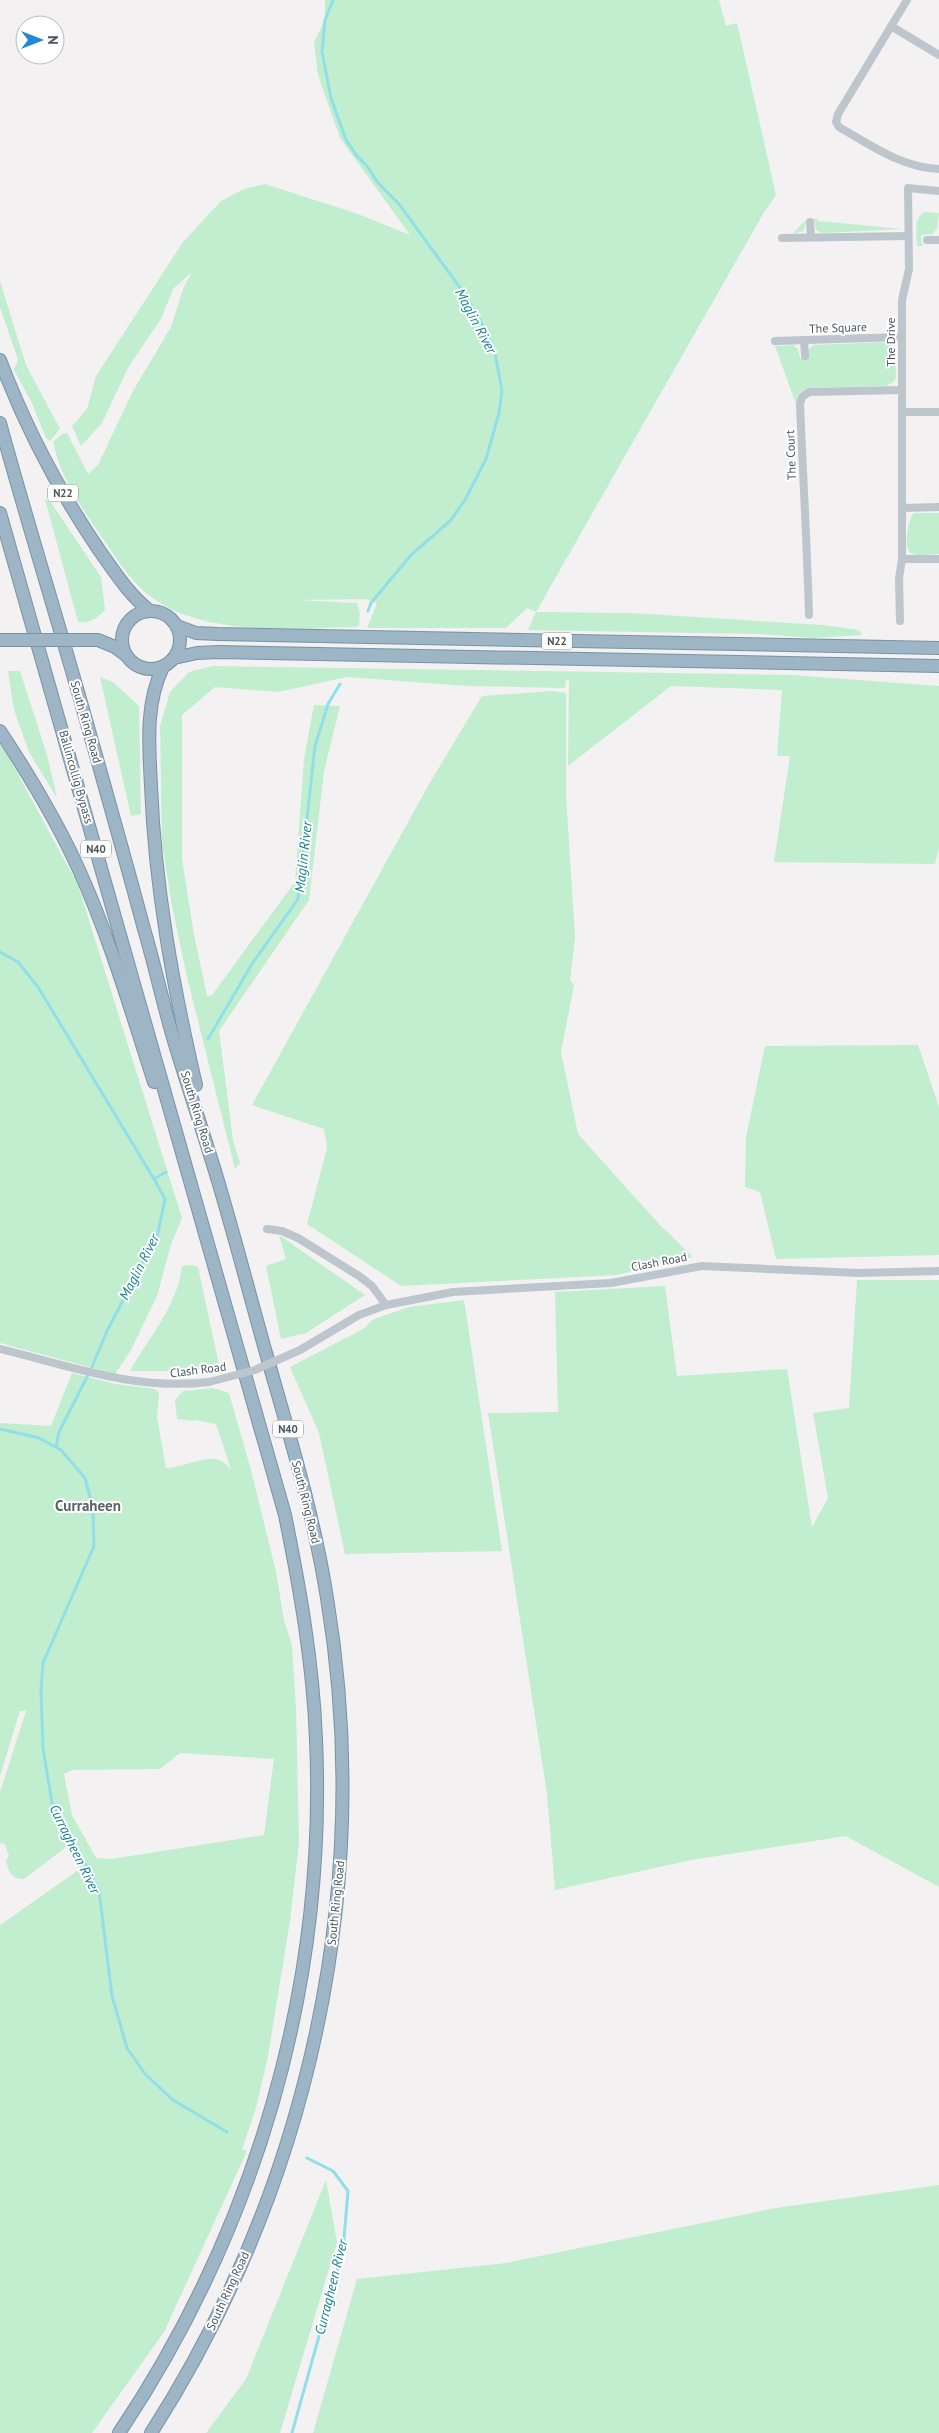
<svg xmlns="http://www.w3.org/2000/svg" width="939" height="2433" viewBox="0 0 939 2433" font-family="'PT Sans',sans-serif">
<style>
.green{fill:#c1eece;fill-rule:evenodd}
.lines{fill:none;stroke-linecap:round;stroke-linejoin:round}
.stream{stroke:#91dfe9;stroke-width:3}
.trunk-casing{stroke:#7693a8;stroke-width:14}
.minor{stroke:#bdc6cc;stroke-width:8}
.trunk{stroke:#9eb5c6;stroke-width:12}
.trunk-bridge-casing{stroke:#7693a8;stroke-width:14;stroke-linecap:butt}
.minor-bridge{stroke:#bdc6cc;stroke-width:8}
.trunk-bridge{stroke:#9eb5c6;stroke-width:12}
.labels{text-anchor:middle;stroke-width:4;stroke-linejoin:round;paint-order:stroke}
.shield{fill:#fff;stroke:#80898e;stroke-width:1}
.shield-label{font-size:11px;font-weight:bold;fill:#49565d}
.street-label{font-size:12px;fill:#49565d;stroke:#fff}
.water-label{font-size:14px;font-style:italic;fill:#138290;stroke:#fff}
.quarter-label{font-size:15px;font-weight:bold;fill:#5d6165;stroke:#fff}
</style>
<rect width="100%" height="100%" fill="#f3f1f1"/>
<g class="green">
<path d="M325,0H719L726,26L737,23L776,195L763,214L536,612L631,613L822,625L859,630L862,635L813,638L759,634L528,630L536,612L527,608L506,628H367L377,603L365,599L297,600L357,603L360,613L359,626L355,627C290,629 199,637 146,593C127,577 113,553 99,533C79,504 60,476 53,442L62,434L67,433L88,474L98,465L133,391L171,327L183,289L192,272L173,289L161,319L129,366L102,423L81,446L72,426L87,409L96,376L183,242L221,201L244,189L265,184L358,214L410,235L340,138L318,75L314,42L325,20Z"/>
<path d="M925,212L939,213L937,229L932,234L921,235L922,246H917C917,235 913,217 925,212Z"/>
<polygon points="809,219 817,219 818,221 902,229 822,233 816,230 814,220 807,220 803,231 792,234 806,220"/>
<polygon points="0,281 26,365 60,429 50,441 46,438 31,401 14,370 18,360 0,307"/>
<polygon points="887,342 895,350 896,378 892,383 888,384 887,386 807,388 798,394 796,404 775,346 793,345 798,349 800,358 808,358 809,349 814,345"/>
<path d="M45,499L50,501L101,577L105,610C97,618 91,623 78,622Z"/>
<path d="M914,513H939V554C932,554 917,557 911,553C903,549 908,518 914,513Z"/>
<polygon points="213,666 792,675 939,686 939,848 935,864 774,862 790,756 777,756 782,690 671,686 568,766 569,680 566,680 565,688 468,686 347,677 278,692 215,687 182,715 182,859 194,935 207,996 212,995 295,882 304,759 314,705 340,706 324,771 309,900 219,1031 233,1140 240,1163 235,1169 187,977 172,906 162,843 160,726 170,692 189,672"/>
<polygon points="8,671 20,671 47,755 57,798 29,752 14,710"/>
<polygon points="100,677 113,682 139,706 141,814 131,816"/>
<polygon points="552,691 566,693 566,796 575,937 570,980 574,985 561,1052 578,1134 658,1223 693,1257 616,1275 401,1286 307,1224 327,1148 324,1129 252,1105 428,786 482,696"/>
<polygon points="0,745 7,754 78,885 182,1218 171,1244 157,1296 131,1350 115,1374 0,1343"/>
<polygon points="918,1045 939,1107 939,1255 776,1259 760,1192 745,1187 746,1137 765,1046"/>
<polygon points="279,1235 365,1295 306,1333 281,1339 266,1266 286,1259"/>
<path d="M191,1265L198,1267L219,1365L168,1371H130C149,1337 178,1305 182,1266Z"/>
<polygon points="857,1280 939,1280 939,1887 846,1836 691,1860 555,1890 547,1794 488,1413 558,1412 555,1292 665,1286 677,1376 787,1369 812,1527 828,1498 813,1413 849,1408"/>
<polygon points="464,1300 502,1551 345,1554 319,1433 290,1367 363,1329 374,1319 409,1307"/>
<path d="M72,1373L115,1384L155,1389L159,1393L157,1417L166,1468C183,1468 210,1452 223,1462C226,1464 229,1467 231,1470L216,1424L196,1420L193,1421L177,1419L175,1400L183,1391L213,1388L229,1393L251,1470L276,1572L284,1620L292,1646L296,1708L299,1842L290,1921L268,2056L256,2108L242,2149L247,2151L164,2332L92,2433H0V1925L80,1869L76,1848L66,1847L24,1879C11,1879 9,1872 6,1861L9,1856L5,1844L0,1843V1792L26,1711H20L0,1776V1423L51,1426ZM180,1753L274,1759L264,1835L111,1859L96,1858L72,1815L64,1774L73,1770L160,1769Z"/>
<polygon points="326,2180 337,2242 280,2433 206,2433 246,2379"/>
<polygon points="939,2185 939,2433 313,2433 357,2279 506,2263 776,2208"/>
</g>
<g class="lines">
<g class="stream">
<polyline points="333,0 325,20 322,52 331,98 346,140 357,156 367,166 378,183 399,204 466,296 485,329 495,353 502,391 499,413 486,459 465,500 450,521 411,555 371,603 368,611"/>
<polyline points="0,952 18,962 38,987 154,1179"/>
<polyline points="208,1039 252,964 298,899 315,746 328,704 340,684"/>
<polyline points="92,1367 107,1331 158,1233 165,1199 154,1179 166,1172"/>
<polyline points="0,1429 39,1438 61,1450 85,1478 93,1508 94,1546 43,1663 41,1691 43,1748 52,1803 73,1849 86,1865 99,1891 112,1996 127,2048 145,2074 173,2100 227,2132"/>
<polyline points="56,1447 59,1432 88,1375"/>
<polyline points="292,2433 343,2250 348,2191 333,2171 307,2158"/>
</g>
<defs>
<g id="trunk">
<path d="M0,360C25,426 59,491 99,550C114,571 129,595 150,611"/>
<path d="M0,423C26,518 55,611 82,706C103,780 124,854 144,929C155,966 163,1004 174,1041C188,1088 204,1134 218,1181C235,1238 250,1296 266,1353C289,1434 314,1515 327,1598C375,1888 309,2186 151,2433"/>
<path d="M0,513L285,1515C300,1589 313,1663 316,1739C327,1986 256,2228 119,2433"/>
<circle cx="151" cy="640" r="29"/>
<polyline points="177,626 196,633 218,634 939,648"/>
<polyline points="98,640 115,647 126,655"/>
<polyline points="174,658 197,653 219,652 939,666"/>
<path d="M163,667C145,704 149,745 151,786C155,888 173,986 196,1085"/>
<path d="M0,731C29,775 57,821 79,870C110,938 131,1011 154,1082"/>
</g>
</defs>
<use href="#trunk" class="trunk-casing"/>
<g class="minor">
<path d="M907,0L838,114L836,122L839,127C872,146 901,167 939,169"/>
<polyline points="891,26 939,55"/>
<polyline points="939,191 908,188 909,269 902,300 902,559 939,559"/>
<polyline points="810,222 811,237"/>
<polyline points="782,238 908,236"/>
<polyline points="927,240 939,240"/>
<polyline points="804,340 805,356"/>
<polyline points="775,341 902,337"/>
<polyline points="903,412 939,412"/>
<polyline points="903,508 939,507"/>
<path d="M809,615C807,544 803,475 800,404L802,397L809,392L902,390"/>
<polyline points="900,621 899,579 902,559"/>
<polyline points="267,1229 282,1231 298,1238 359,1276 372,1286 386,1305"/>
<path d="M0,1349C70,1366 136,1391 209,1382"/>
<polyline points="300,1350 359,1315 386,1305 453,1292 611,1283 702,1266 858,1273 939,1271"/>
</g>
<use href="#trunk" class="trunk"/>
<defs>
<polyline id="trunk-bridge" points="0,640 98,640"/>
</defs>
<use href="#trunk-bridge" class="trunk-bridge-casing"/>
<polyline class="minor-bridge" points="209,1382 255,1370 300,1350"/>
<use href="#trunk-bridge" class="trunk-bridge"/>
</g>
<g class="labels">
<g class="shield">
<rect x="48" y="484.5" width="30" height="17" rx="4"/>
<rect x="542" y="632.5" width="30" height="17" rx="4"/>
<rect x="81" y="840.5" width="30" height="17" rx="4"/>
<rect x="273" y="1420.5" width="30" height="17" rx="4"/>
</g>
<g class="shield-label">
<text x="63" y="497">N22</text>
<text x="557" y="645">N22</text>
<text x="96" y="853">N40</text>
<text x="288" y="1433">N40</text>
</g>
<g class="street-label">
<text transform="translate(838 328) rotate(-2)" y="4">The Square</text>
<text transform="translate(891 342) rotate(-90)" y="4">The Drive</text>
<text transform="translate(791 455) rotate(-92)" y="4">The Court</text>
<text transform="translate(86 722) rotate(74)" y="4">South Ring Road</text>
<text transform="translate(76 777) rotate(74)" y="4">Ballincollig Bypass</text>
<text transform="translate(197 1112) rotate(73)" y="4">South Ring Road</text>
<text transform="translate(659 1262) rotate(-11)" y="4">Clash Road</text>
<text transform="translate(198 1370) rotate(-7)" y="4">Clash Road</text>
<text transform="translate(306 1502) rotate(76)" y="4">South Ring Road</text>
<text transform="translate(336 1903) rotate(-84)" y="4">South Ring Road</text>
<text transform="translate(228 2291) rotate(-65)" y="4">South Ring Road</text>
</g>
<g class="water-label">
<text transform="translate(476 321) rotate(62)" y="5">Maglin River</text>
<text transform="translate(303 857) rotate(-84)" y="5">Maglin River</text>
<text transform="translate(139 1267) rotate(-63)" y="5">Maglin River</text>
<text transform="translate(75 1849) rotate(64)" y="5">Curragheen River</text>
<text transform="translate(331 2287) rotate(-76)" y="5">Curragheen River</text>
</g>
<g class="quarter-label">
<text x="88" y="1511">Curraheen</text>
</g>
</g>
<g transform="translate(40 40) rotate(90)"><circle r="24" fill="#ffffff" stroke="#b6bbbe"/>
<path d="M0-4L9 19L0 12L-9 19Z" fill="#2185dc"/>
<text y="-8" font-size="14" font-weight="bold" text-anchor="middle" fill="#49565d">N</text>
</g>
</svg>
